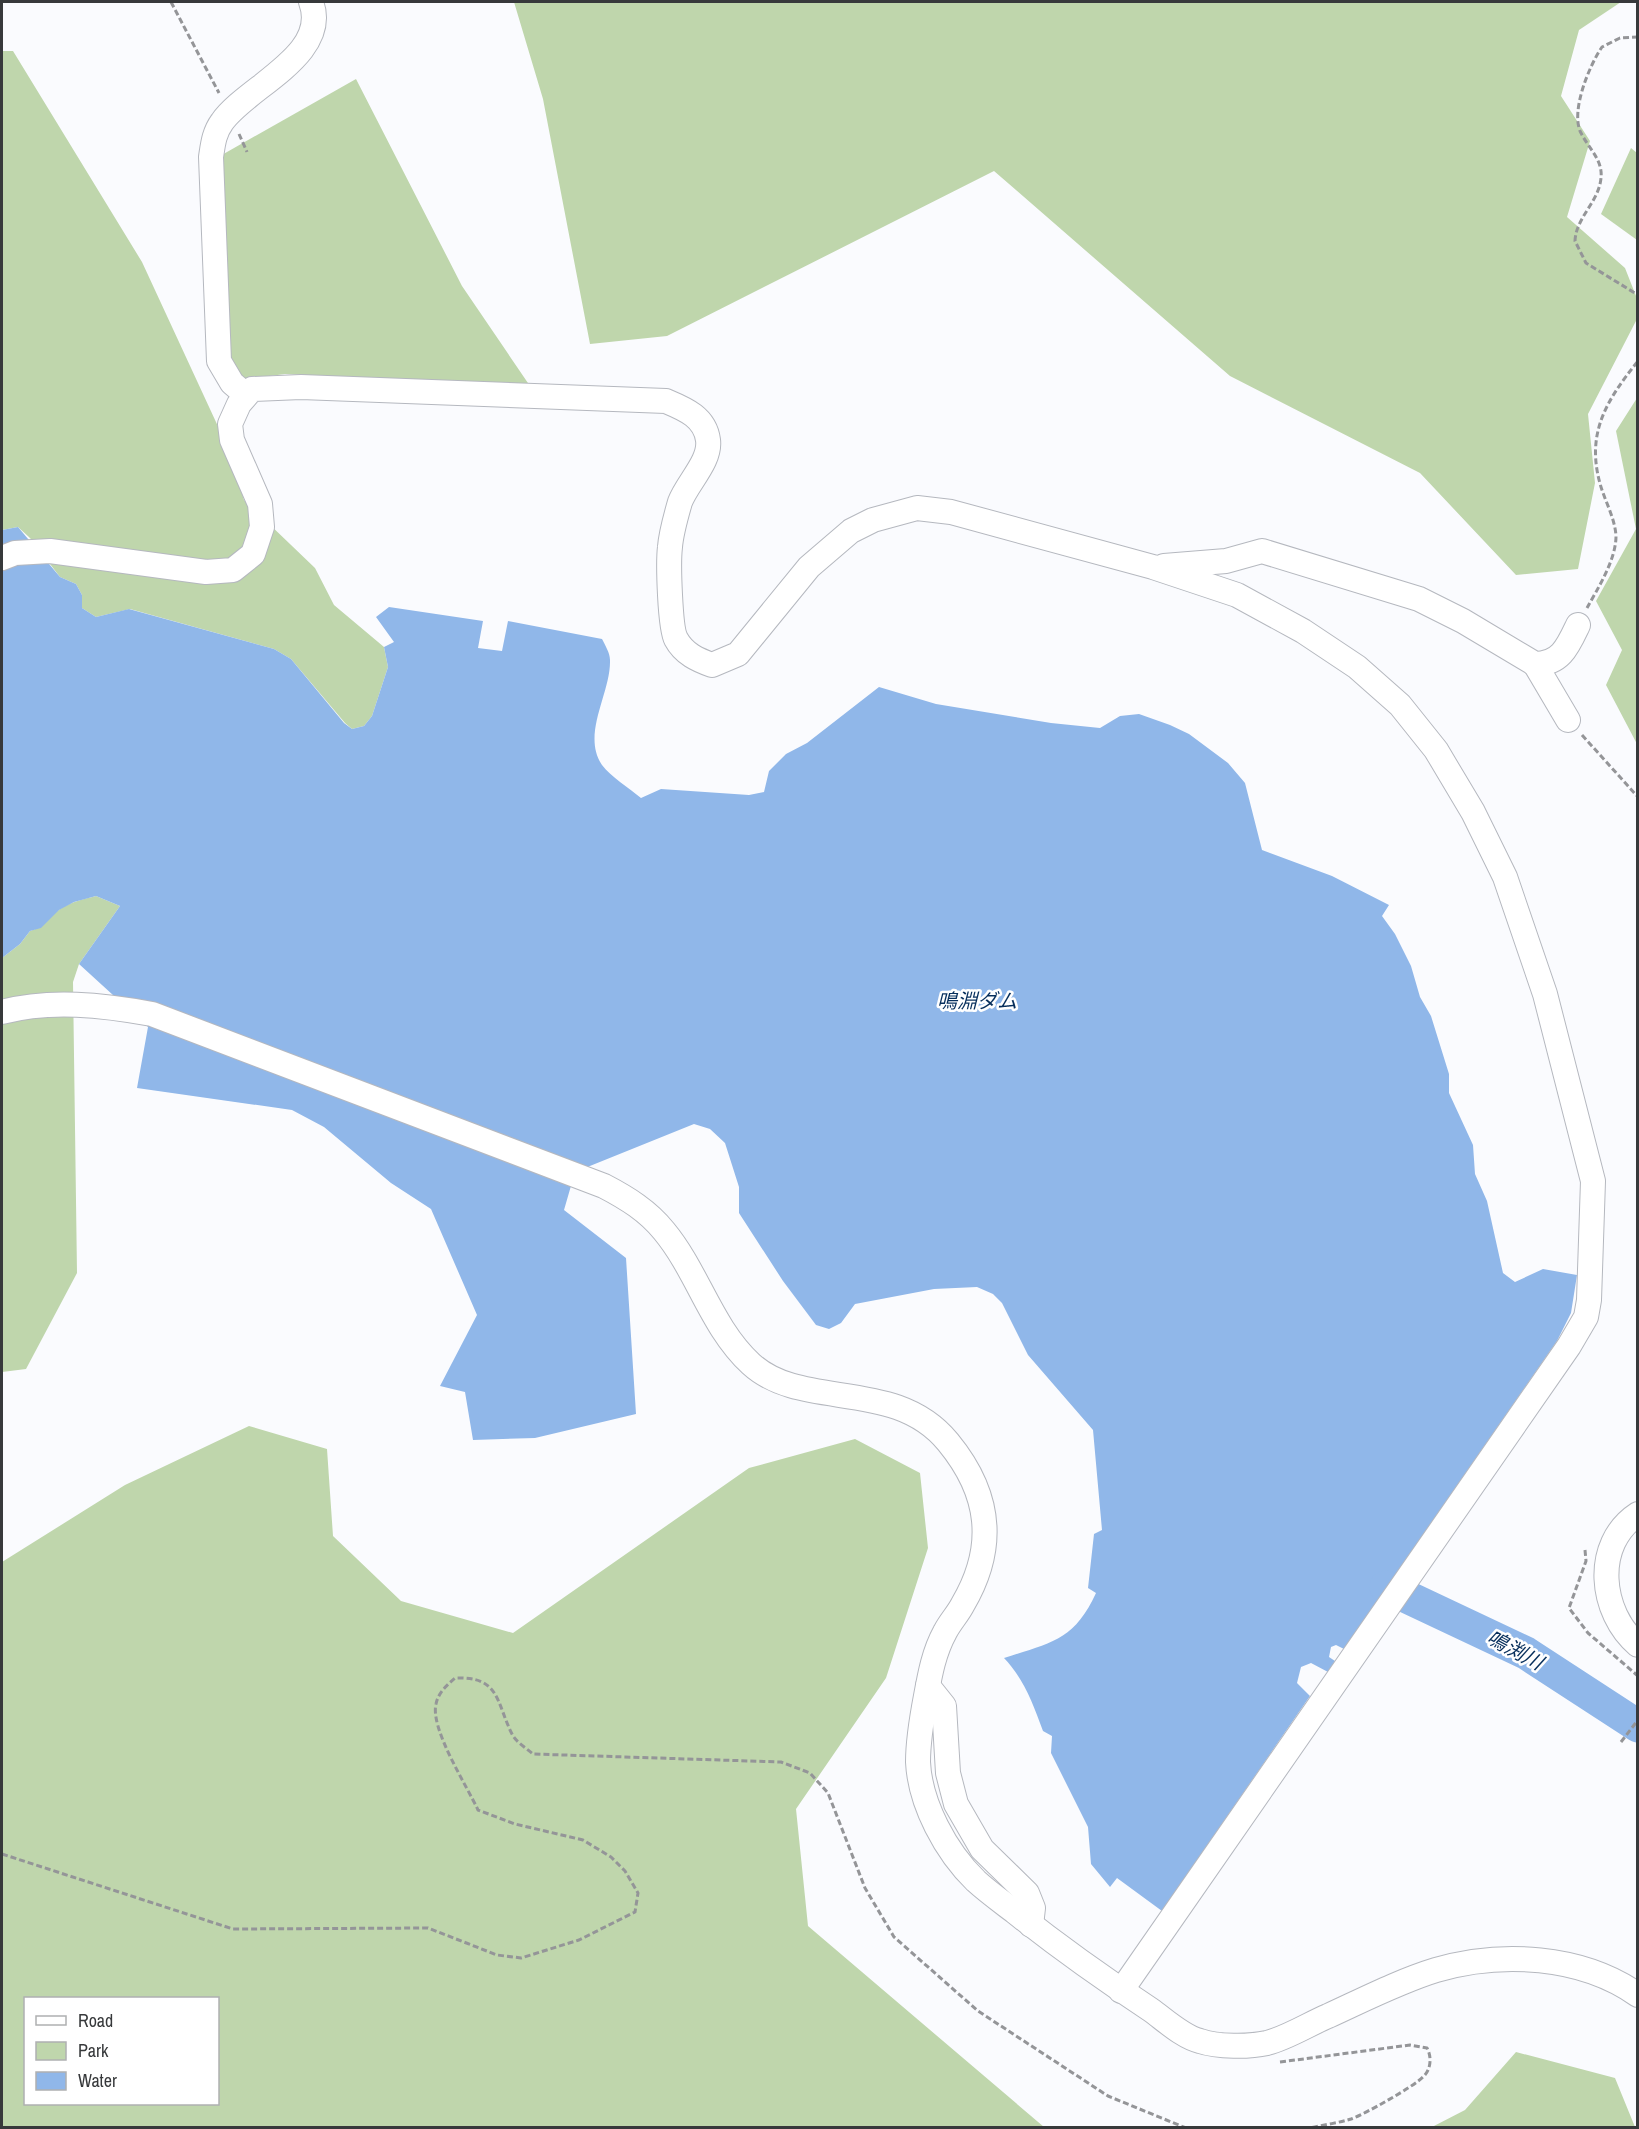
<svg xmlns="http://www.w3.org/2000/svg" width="1639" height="2129" viewBox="0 0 1639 2129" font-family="'Archivo Narrow','Noto Sans JP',sans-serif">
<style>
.green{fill:#bfd6ac;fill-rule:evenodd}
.water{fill:#90b7e9}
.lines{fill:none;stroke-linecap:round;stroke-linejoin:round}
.river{stroke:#90b7e9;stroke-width:33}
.minor-casing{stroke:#b5b8bf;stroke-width:26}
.path{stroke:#949598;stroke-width:3;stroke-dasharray:6 3;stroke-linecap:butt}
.minor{stroke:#fff;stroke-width:24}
.labels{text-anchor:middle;stroke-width:5;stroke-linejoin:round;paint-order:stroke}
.water-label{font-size:20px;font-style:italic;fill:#072f5c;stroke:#fff}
</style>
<rect width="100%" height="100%" fill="#fafbfe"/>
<g class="green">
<polygon points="514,2 1621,2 1579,30 1561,96 1590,141 1567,217 1625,268 1638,301 1637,319 1588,414 1595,483 1578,569 1516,575 1420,473 1230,376 994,171 667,336 590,344 543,99"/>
<polygon points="2,51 13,51 142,262 228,448 244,500 315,568 334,605 384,647 388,667 372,716 364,726 352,729 345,723 291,659 274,649 130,609 96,617 82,608 82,595 76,584 60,577 30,538 18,527 2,530"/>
<polygon points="356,79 462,286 530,386 285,374 239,380 229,368 220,156"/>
<polygon points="1631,148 1637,153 1637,240 1601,214"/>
<polygon points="1637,398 1637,744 1606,685 1622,650 1596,601 1636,529 1616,431"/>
<path d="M96,896L120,906L79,964L73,982L77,1273L26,1369L2,1372V958L20,944L30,931C44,927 48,917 60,909C71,902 84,899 96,896Z"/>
<path d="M249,1426L327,1449L333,1536L401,1601L513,1633L749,1468L855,1439L920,1473L928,1548L886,1678L796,1809L808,1926L1044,2127H2V1562L125,1485ZM218,1998V2104H26V1998Z"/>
<polygon points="1516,2052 1615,2078 1635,2127 1432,2127 1465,2110"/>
</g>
<path class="water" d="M18,527L60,577L76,584L82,595V608L96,617L129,609L274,649L291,659L344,723L352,729L364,726L372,716L388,667L384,647L394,642L376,617L389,607L483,621L478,648L502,651L508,621L602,639C605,645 610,653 610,660C611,693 581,734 602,765C611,777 629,788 641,798L661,789L749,795L764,792L769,771L786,754L807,743L879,687L936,704L1051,723L1100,728L1120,716L1139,714L1170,725L1189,734L1228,763L1245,783L1262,850L1332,876L1389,905L1382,916L1395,934L1411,966L1420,997L1431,1016L1449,1074V1093L1473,1145L1475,1174L1487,1201L1503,1273L1515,1282L1543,1269L1577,1275L1571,1313L1557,1341L1344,1649L1336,1645L1331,1647L1329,1657L1335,1661L1328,1672L1311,1663L1301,1667L1297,1683L1310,1696L1162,1911L1117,1878L1110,1887L1091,1864L1088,1827L1051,1753L1052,1736L1043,1731C1033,1704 1024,1679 1004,1658C1050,1643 1074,1641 1096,1593L1088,1588L1094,1534L1102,1530L1093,1430L1028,1355L1002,1303L993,1294L977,1287L934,1289L855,1304L841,1323L829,1329L816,1325L783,1281L739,1213V1187L725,1143L710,1129L694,1124L575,1172L564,1210L626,1258L636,1414L535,1438L473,1440L465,1392L440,1386L477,1315L431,1209L391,1183L324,1127L292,1110L137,1088L148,1027L79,964L120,906L96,896L74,902L59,910L41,928L30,931L20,944L2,958V530Z"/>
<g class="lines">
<polyline class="river" points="1386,1587 1526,1653 1638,1726"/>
<defs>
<g id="minor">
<path d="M246,395L232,383L219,361L211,157C213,144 214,133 222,122C246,87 331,55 311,2"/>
<path d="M2,558L15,553L50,551L206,572L233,570L253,554L262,527L260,504L232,440L230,424L239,404L252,389L301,387L666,401C685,409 705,417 708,440C711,461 687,483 680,502C676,516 671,533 670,547C668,563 670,628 676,639C684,654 698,660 712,665L738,654L809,567L851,531L873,520L917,508L951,512L1153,567L1237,595L1303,631L1357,667L1400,705L1436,750L1473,812L1505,877L1545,994L1593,1181L1589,1300L1586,1317L1569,1346L1121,1991"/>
<path d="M1164,566L1226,561L1262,551L1419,599L1463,621L1535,664C1561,664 1568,646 1578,625"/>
<polyline points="1535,664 1568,720"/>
<path d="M2,1012C50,999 103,1005 152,1014L604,1186C627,1198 648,1211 664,1231C698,1272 711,1327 751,1364C802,1411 895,1377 948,1442C990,1493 997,1546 963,1604C958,1614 950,1622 945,1632C934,1652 930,1674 926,1696C922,1717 918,1741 918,1762C920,1804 946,1852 976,1881C988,1892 1002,1902 1015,1912C1059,1947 1104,1979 1151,2010C1165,2020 1183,2037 1200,2041C1218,2047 1249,2047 1267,2043C1287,2038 1309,2024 1328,2016C1363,2000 1400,1981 1436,1970C1501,1951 1581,1955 1638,1995"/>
<path d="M1638,1514C1592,1544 1600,1613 1638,1645"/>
<polyline points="928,1686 944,1706 948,1773 956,1804 982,1849 1027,1893 1033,1908 1031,1925"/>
</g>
</defs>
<use href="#minor" class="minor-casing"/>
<g class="path">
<polyline points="171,2 219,93"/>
<path d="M1638,37L1620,38L1602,47C1589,66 1570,112 1581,133C1589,149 1603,160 1601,178C1599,202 1576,217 1575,241L1586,263L1638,295"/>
<polyline points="239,134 247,152"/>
<path d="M1587,608C1598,588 1616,560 1616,536C1615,519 1606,503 1601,487C1585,434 1606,401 1638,361"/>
<polyline points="1582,735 1638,797"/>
<polyline points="1585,1550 1586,1561 1569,1608 1588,1633 1638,1676"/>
<polyline points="1621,1742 1638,1720"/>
<path d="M2,1854L233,1929L428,1928L497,1955L521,1958L579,1940L635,1912L638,1893L625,1871L611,1857L583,1840L515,1824L478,1810C467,1786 430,1729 436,1704C438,1693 447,1685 455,1678C500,1676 496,1702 512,1734C516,1742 526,1748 533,1754L781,1762L810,1773L828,1793L865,1888L894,1937L978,2011L1108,2096L1186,2128"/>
<path d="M1280,2062L1410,2045L1427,2048C1432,2057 1431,2070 1423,2077C1413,2087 1365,2114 1351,2119C1338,2123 1323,2125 1310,2128"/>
</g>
<use href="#minor" class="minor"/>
</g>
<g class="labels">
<g class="water-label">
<text x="977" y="1008">鳴淵ダム</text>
<text transform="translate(1515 1650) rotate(28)" y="7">鳴渕川</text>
</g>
</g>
<rect width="1639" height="2129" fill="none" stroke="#37393b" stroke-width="6"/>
<rect x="24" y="1997" width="195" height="108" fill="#ffffff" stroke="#afb0b1" stroke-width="1.5"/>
<rect x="36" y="2016" width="30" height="9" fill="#ffffff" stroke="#afb0b1" stroke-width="1.5"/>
<text x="78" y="2027" font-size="18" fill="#37393b">Road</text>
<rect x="36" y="2042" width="30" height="18" fill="#bfd6ac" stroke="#afb0b1" stroke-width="1.5"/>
<text x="78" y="2057" font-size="18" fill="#37393b">Park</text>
<rect x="36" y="2072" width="30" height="18" fill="#90b7e9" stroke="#afb0b1" stroke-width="1.5"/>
<text x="78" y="2087" font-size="18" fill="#37393b">Water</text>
</svg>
